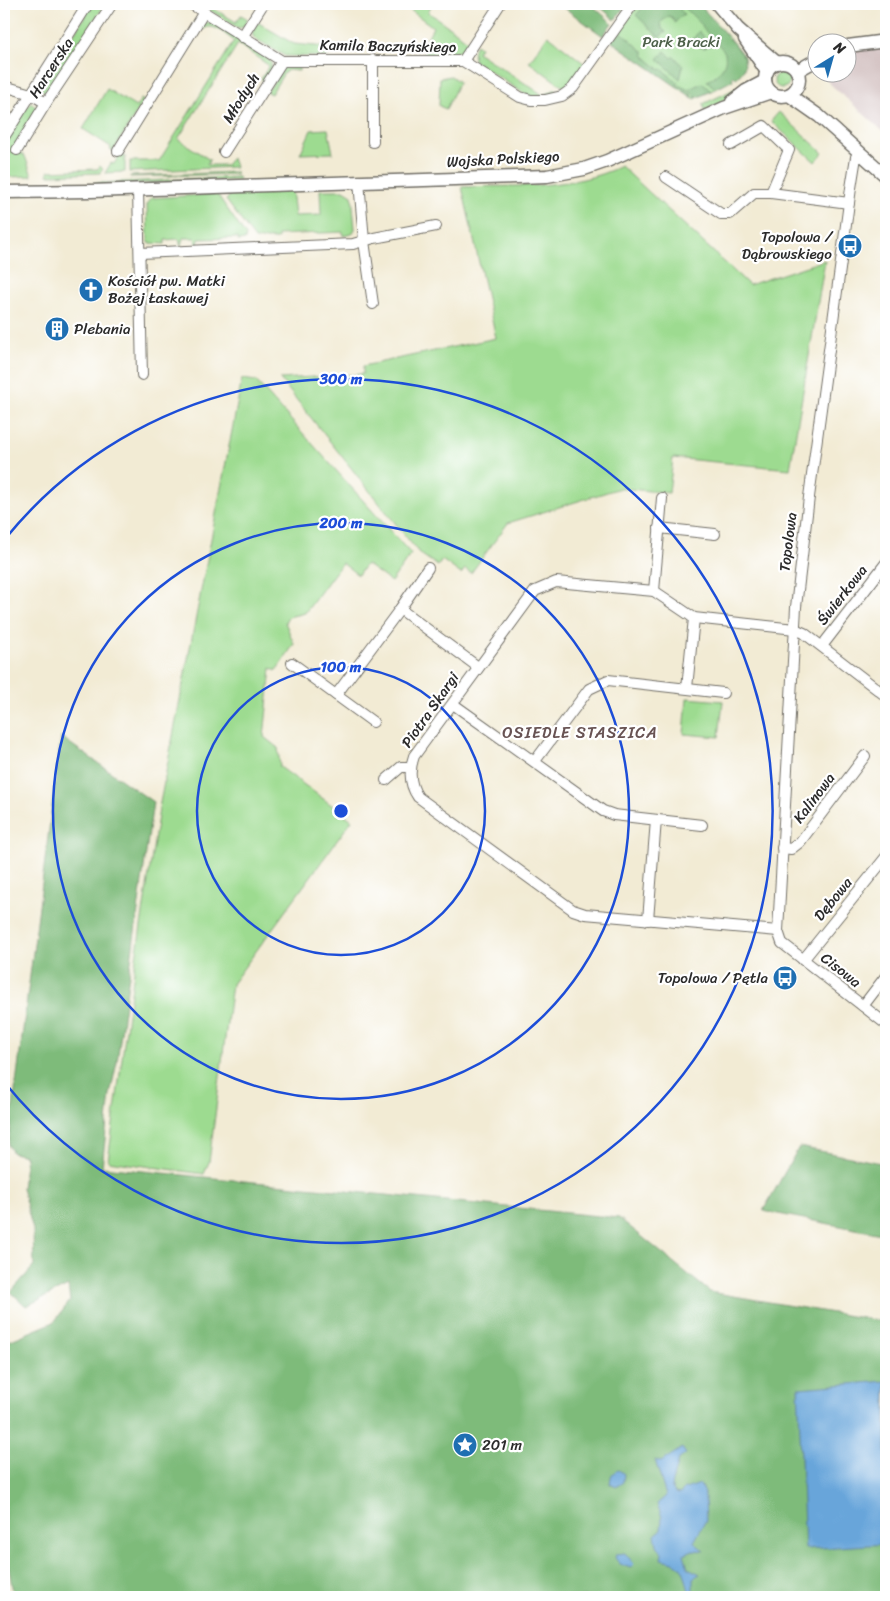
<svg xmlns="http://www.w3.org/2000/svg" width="890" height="1601" viewBox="0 0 890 1601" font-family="Sriracha,sans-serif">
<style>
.industrial{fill:#d1bfbf}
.green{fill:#9ddb90;stroke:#64835e}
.forest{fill:#7ebb7a;stroke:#547352}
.water{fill:#68a5da;stroke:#4a6882}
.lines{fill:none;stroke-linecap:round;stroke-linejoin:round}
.minor-casing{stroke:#716e66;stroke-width:12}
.tertiary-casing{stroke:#716e66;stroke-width:15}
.minor{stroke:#fff;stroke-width:10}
.tertiary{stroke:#fff;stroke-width:12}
.ring{fill:none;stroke:#1d4ed8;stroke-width:2.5}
.labels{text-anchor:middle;stroke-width:4.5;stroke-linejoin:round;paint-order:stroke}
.park-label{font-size:15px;fill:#4d6049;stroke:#fff}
.street-label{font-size:15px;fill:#2b2b2b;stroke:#fff}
.poi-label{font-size:15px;fill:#2b2b2b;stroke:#fff;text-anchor:start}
.neighbourhood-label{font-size:16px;letter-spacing:1px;fill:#685353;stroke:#fff}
.centre{fill:#1d4ed8;stroke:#fff;stroke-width:2.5}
.ring-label{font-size:15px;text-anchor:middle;font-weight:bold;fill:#1d4ed8;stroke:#fff;stroke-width:4.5;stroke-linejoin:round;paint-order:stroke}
</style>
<rect width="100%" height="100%" fill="#fff"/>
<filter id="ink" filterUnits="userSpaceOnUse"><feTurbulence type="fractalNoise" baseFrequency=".02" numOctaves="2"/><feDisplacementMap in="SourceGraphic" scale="10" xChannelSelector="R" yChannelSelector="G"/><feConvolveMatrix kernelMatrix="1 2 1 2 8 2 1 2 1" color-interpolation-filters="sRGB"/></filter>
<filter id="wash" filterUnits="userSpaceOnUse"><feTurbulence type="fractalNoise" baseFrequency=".0096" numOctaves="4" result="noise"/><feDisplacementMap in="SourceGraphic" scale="20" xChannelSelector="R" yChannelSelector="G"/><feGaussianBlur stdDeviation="1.12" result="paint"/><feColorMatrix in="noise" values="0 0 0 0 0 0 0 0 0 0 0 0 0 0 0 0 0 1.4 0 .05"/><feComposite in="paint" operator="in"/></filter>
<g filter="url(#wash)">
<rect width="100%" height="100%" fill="#f2ebd4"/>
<polygon class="industrial" points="886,41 886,134 828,82 823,73 848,72 848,46"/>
<g class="green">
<polygon points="93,4 105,4 51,91 44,92 41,88 41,84"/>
<polygon points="200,4 206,4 236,22 241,15 248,19 243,27 238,28"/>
<polygon points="402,4 433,4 428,12 455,31 468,42 463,49 452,55 450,55 449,49 440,50 440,55 424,55 426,40 433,27"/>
<polygon points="639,4 699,4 744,56 744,70 736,78 734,75 732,77 733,80 695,99 611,41"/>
<path d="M208,22L213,23L270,60C274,68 269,74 265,82L261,79L267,69L268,65L238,44L178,139L210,160L207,165H226L232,158L235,167L130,172V161H159L234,41C226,35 213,22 204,29L200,27L202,24Z"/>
<polygon points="257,22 294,44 327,47 328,57 285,56 254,38 252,33"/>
<polygon points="548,35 585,64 566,89 529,62"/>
<path d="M476,44L480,47L477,52L543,95L556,89L557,93L536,97L525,94L475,62C472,55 473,50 476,44Z"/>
<polygon points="287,66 299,66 299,71 288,70 284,73 271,94 267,92 283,68"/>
<circle cx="782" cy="80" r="8"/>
<polygon points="451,76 459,82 446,109 439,106 440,78"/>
<polygon points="739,87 741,90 705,111 703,104"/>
<polygon points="107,89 136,107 141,99 144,101 113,151 110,149 111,147 83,129"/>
<polygon points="31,103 37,108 14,148 25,156 32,176 10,177 4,167 4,145 27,107"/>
<polygon points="779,112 823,153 815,162 771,121"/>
<polygon points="328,129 333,153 300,154 311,130"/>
<polygon points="120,154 125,156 125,172 105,173 111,163 114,164"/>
<polygon points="100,166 103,169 100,173 48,175 48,171 98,169"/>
<path d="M621,166L749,285L825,260L790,469L673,458L669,493L620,488L508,523L471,573L465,569L461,574L442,560L438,566L419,553L280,379L363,374V366L496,338L462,187C515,185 572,190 621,166Z"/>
<polygon points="236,172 237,174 130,177 130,176"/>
<polygon points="238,177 239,180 94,185 94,183"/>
<polygon points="292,189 295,216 321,215 320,190 344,190 352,195 355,229 352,234 343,236 343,232 278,235 278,239 255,239 226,200 229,197 228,192"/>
<polygon points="217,194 246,236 245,240 238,241 238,238 199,239 198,246 195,238 183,238 181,247 179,239 165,240 165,244 150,243 148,242 147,205 151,198"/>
<polygon points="242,379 256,381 411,554 391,582 366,564 358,575 342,563 305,613 288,617 285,622 294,644 276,671 271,668 264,737 278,748 280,767 352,820 232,984 209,1162 204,1174 108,1161 134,971 160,803"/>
<polygon points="687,698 723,701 719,737 684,734"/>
</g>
<g class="forest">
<polygon points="559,4 591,4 612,23 603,36"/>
<polygon points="597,4 617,4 623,9 615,20"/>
<polygon points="646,4 675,4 684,14 677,19 675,23 673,18 669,16 661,22 662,29 666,32 663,33 660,38 636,15"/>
<path d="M681,4H699C706,12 742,51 744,58C746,67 744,72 736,78L734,76L732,78L733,80L716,89L707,81C717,76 730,64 724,51C722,48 707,33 702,27L703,26Z"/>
<polygon points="619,30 645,53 643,55 660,70 662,69 678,83 677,85 687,89 693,98 611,41"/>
<polygon points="699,31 711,45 704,48 698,46 691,39 694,38"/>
<polygon points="665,51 672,58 674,56 683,66 680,79 658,59"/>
<polygon points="702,83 711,91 696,98 689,89"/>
<polygon points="61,737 153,802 117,1062 110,1094 102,1167 619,1218 710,1292 886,1322 886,1597 14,1597 4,1542 4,1343 54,1322 70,1301 68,1286 26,1306 11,1292 34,1266 33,1230 22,1188 26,1156 13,1153 8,1145"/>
<polygon points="799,1147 886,1164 886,1235 763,1211"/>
</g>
<g class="water">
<polygon points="886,1381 886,1544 805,1549 798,1388"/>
<path d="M682,1448L686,1454L678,1460L671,1486L675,1493L680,1494L685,1489L700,1484L705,1496L706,1520L694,1542L704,1551L693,1550L684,1554L688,1568L700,1574L693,1578V1593L689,1591C683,1570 685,1563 661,1559L662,1553L657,1545L655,1535L661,1530L662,1517L657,1504L666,1496L655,1460L661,1462Z"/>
<path d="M619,1470L624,1474L623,1482L616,1487L610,1484C611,1476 611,1472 619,1470Z"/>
<polygon points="625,1553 634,1564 630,1568 620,1564 615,1558 616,1554"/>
</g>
</g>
<g filter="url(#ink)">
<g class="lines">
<defs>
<g id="minor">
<polyline points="191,4 282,61 463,61 520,97 531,100 545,100 562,96 573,88 633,4"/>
<polyline points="242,37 263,4"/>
<polyline points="373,60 373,142"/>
<polyline points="463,61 500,4"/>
<polyline points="4,86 31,94 46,103"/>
<polyline points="4,137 88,4"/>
<polyline points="731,145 764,126 789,150 771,193"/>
<polyline points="17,150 46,103 112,4"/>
<polyline points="118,151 204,12"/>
<polyline points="224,152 282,61"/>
<polyline points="859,152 856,157 851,188 809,497 796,607 778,931 782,943 886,1024"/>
<polyline points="666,177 721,214 730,214 754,193 771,193 849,203"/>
<polyline points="359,181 364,241 373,304"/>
<polyline points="138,189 142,375"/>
<polyline points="140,253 353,244 374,238 436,226"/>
<polyline points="659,528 715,534"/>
<polyline points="654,591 662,498"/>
<polyline points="400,609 478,667"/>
<polyline points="822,646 886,563"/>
<polyline points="292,663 373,722"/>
<polyline points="687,688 694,618"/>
<polyline points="336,695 400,609 428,568"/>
<polyline points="453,704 603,811 614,815 702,825"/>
<polyline points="535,761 589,689 608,680 723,693"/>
<polyline points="386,780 401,767 410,767"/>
<polyline points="782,848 791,849 800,842 865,756"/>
<polyline points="648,920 656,820"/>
<path d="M778,931L585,914L573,910L418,797C409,784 409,770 414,756L535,591L556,582L654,591L694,618L795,629L804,633L886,696"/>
<polyline points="803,960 886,857"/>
<polyline points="863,1006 886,976"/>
</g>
<g id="tertiary">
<polyline points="717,4 738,29 777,63"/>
<polyline points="745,39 767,72"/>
<polyline points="848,46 886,41"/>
<circle cx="782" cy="79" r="17"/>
<polyline points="797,71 818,59"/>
<polyline points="789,95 819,116 886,176"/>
<polyline points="732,102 746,91 765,81"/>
<polyline points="4,192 91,191 547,176 584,169 607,161 724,108 771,92"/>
</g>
</defs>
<use href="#minor" class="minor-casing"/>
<use href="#tertiary" class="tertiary-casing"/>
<use href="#minor" class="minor"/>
<use href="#tertiary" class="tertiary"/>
</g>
</g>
<g class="ring">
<circle cx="341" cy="811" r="144"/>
<circle cx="341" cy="811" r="288"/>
<path d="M5 539A432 432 0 1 1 5 1083"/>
</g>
<defs>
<symbol id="bus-disc" viewBox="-11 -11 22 22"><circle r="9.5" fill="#1f6fb2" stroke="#fff"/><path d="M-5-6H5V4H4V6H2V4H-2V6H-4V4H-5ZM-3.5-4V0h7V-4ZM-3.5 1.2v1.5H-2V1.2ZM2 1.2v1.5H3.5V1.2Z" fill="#fff"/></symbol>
<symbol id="church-disc" viewBox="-11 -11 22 22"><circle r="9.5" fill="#1f6fb2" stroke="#fff"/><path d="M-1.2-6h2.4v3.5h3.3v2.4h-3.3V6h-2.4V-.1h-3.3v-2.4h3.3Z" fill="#fff"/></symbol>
<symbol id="building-disc" viewBox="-11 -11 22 22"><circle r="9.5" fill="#1f6fb2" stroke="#fff"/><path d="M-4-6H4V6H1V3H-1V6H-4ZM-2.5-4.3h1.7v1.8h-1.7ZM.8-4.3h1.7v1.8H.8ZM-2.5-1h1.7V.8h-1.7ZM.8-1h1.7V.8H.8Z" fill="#fff"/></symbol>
<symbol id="sight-disc" viewBox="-11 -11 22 22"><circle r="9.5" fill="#1f6fb2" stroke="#fff"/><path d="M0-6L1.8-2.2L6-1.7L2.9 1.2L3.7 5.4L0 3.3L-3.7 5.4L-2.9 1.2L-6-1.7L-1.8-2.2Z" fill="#fff"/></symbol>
</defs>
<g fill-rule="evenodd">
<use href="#bus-disc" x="836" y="232" width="28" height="28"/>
<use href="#church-disc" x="77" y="276" width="28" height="28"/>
<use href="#building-disc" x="43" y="315" width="28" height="28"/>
<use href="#bus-disc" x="771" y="964" width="28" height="28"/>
<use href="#sight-disc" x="451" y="1431" width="28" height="28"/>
</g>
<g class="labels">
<g class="park-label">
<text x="681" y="47">Park Bracki</text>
</g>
<g class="street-label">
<text transform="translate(388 46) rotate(1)" y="5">Kamila Baczyńskiego</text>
<text transform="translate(51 68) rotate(-57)" y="5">Harcerska</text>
<text transform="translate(241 98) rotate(-58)" y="5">Młodych</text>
<text transform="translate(503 159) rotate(-3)" y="5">Wojska Polskiego</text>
<text transform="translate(788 542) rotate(-83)" y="5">Topolowa</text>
<text transform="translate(842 595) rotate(-52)" y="5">Świerkowa</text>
<text transform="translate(430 710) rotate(-55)" y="5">Piotra Skargi</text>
<text transform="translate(814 798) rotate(-53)" y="5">Kalinowa</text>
<text transform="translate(833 899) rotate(-51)" y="5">Dębowa</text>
<text transform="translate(841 970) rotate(38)" y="5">Cisowa</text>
</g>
<g class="poi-label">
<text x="832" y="242" text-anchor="end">Topolowa /<tspan x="832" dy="17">Dąbrowskiego</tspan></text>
<text x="108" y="286">Kościół pw. Matki<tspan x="108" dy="17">Bożej Łaskawej</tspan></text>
<text x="74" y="334">Plebania</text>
<text x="768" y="983" text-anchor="end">Topolowa / Pętla</text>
<text x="482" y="1450">201 m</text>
</g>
<g class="neighbourhood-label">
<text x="580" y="738">OSIEDLE STASZICA</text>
</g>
</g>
<circle cx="341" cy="811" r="8" class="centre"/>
<g class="ring-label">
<text x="341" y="384">300 m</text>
<text x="341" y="528">200 m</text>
<text x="341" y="672">100 m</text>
</g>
<rect width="890" height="1601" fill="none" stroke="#fff" stroke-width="20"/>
<g transform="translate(832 58) rotate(37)"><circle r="24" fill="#ffffff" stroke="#aaaaaa"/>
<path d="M0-4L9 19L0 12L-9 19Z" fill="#1f6fb2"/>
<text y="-8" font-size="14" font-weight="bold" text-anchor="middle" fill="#2b2b2b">N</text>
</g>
</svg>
